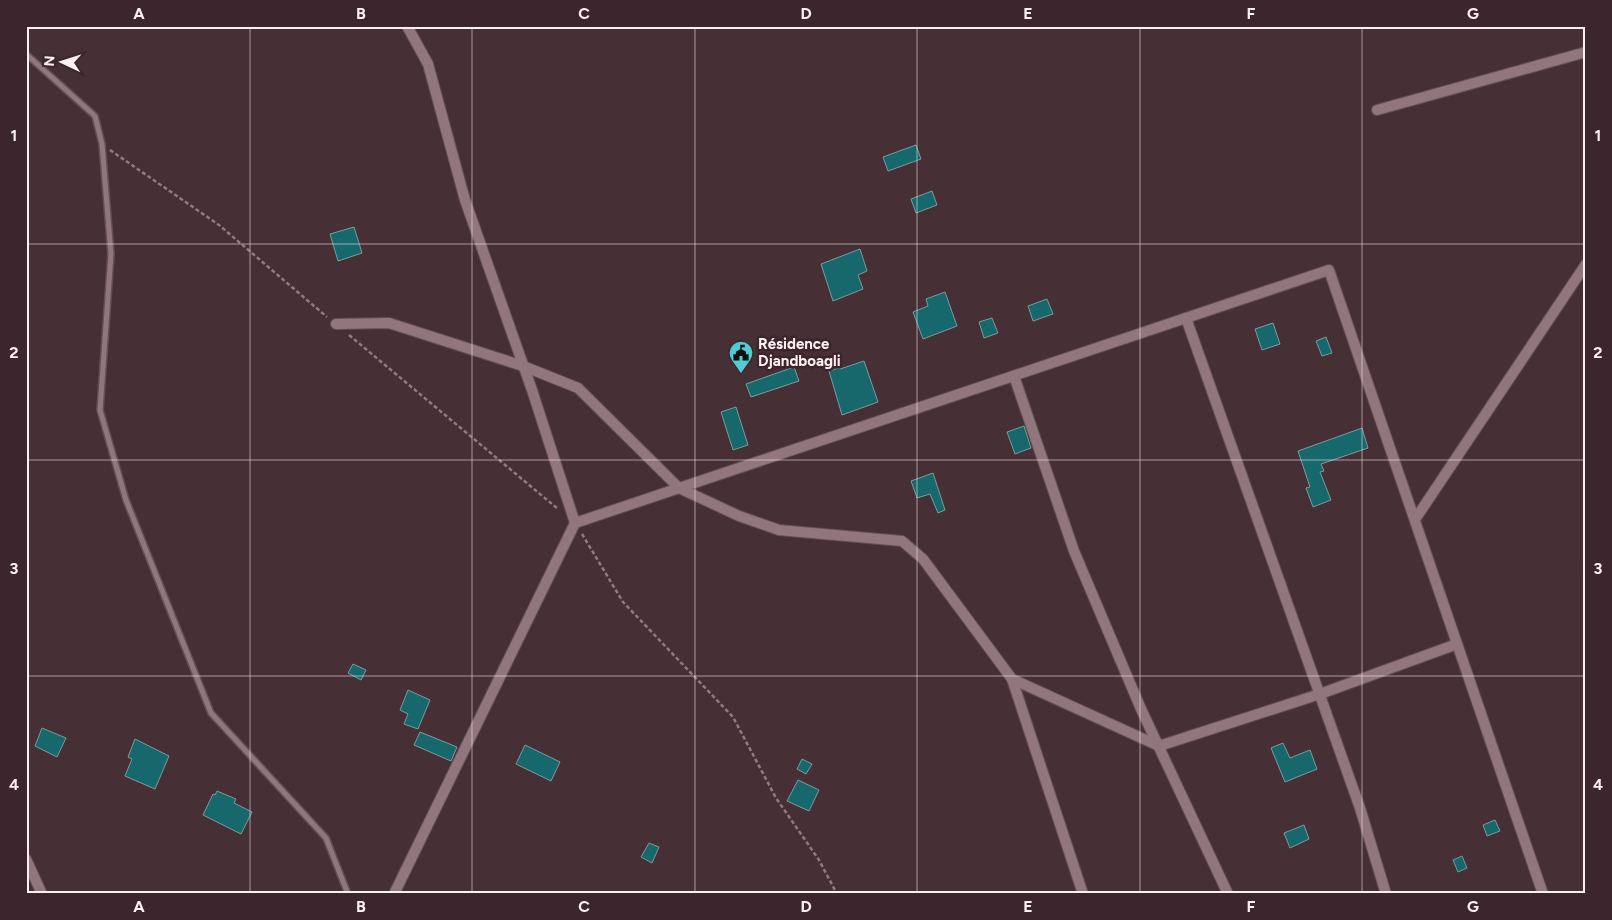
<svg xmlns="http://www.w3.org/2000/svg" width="1612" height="920" viewBox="0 0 1612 920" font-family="Figtree,sans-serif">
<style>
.building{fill:#16686c;stroke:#7c9b9c}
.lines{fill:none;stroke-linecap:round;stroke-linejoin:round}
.service-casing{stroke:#625055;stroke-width:8}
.minor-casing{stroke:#625055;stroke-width:12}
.path{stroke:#8f7c81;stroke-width:2.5;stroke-dasharray:4 2.5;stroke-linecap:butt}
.service{stroke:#91767d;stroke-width:5}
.minor{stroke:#91767d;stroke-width:10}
.grid{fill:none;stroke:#fdf1f4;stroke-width:1;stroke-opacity:0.55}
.labels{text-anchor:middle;stroke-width:5;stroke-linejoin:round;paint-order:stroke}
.poi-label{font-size:15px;font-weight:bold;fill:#fdf1f4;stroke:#3c252c;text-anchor:start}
.neatline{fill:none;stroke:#fdf1f4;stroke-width:2}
.grid-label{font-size:16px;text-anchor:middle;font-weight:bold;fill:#fdf1f4}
</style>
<rect width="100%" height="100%" fill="#472f36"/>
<g class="building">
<polygon points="916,145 921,159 888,171 883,157"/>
<polygon points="932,191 937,205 916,213 911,199"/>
<polygon points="354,227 362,253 338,261 330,234"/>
<polygon points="860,249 867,271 858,275 863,289 833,301 821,264"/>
<polygon points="945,292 957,326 923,339 913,312 928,306 926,299"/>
<polygon points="1047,299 1053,314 1033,321 1028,306"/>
<polygon points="992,318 998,333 984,338 979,322"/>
<polygon points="1273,323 1280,344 1262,350 1255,329"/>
<polygon points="1326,337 1332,353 1322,356 1316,341"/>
<polygon points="864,361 878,402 842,415 829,371 839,368 840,369"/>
<polygon points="794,367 799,381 751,397 746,384"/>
<polygon points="736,407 748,445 733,450 721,412"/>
<polygon points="1024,426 1031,448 1015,454 1007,432"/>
<polygon points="1362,428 1368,448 1321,464 1324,471 1320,472 1331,500 1313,507 1306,488 1310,487 1298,451"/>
<polygon points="933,473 945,510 938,513 930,494 917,498 911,481"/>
<polygon points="353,664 366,670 361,680 348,673"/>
<polygon points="408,690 430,700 418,729 404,724 408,714 400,710"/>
<polygon points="42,728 66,738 57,757 35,746"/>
<polygon points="420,732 457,747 451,761 414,745"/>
<polygon points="135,739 169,756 155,789 125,776 132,759 128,757"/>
<polygon points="1283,743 1290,758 1310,750 1317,769 1285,782 1271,748"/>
<polygon points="525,745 560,762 551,781 516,764"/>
<polygon points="802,759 812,764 806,774 797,769"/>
<polygon points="798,780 819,790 809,811 787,801"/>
<polygon points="217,791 236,799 234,803 252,812 241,834 203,815 213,794 215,795"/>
<polygon points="1495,820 1500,831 1487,836 1483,825"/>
<polygon points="1304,825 1309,839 1290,848 1284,833"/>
<polygon points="649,843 659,847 652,863 641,857"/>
<polygon points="1462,856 1467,868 1458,872 1453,860"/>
</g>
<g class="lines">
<defs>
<polyline id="service" points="26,54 95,116 102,144 111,254 100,410 126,500 211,713 326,838 348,894"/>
<g id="minor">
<polyline points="1377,110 1586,52"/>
<polyline points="1186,318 1360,808 1386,894"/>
<polyline points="336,324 389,323 523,366 578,388 679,488 739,516 779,530 902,541 923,559 1012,679 1159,746 1320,694 1457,644"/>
<polyline points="1014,376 1074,551 1141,709 1228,894"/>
<polyline points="1416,518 1586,264"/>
<path d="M575,523L1329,270C1401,477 1471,686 1543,894"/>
<polyline points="1012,679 1083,894"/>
<polyline points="26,859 42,894"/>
<polyline points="394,894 575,523 532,390 465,200 428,64 407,26"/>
</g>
</defs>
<use href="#service" class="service-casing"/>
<use href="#minor" class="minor-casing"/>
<g class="path">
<polyline points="110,150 219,225 327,317"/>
<polyline points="349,335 558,509"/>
<polyline points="582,534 623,602 733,717 776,798 819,860 837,894"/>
</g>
<use href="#service" class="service"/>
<use href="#minor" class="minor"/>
</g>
<path class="grid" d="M250,26V894M472,26V894M695,26V894M917,26V894M1140,26V894M1362,26V894M26,244H1586M26,460H1586M26,676H1586"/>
<defs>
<symbol id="civic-pin" viewBox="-11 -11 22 30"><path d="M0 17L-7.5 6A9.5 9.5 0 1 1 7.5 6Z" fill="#51ccd2" stroke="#3c252c"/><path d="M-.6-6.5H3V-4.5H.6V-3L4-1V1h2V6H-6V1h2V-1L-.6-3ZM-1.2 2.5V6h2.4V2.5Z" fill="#111"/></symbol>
</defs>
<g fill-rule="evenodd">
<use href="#civic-pin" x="727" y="339" width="28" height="38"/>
</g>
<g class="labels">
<g class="poi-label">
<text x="758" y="349">Résidence<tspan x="758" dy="17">Djandboagli</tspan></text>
</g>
</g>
<rect width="1612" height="920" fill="none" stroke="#3c252c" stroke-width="55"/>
<g transform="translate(62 62) rotate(274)" stroke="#3c252c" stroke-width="4" paint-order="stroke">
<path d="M0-4L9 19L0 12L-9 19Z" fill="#fdf1f4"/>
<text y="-8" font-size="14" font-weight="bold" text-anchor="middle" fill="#fdf1f4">N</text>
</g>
<rect x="28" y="28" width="1556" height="864" class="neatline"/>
<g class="grid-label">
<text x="139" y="19">A</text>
<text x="361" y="19">B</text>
<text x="584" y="19">C</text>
<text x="806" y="19">D</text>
<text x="1028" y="19">E</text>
<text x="1251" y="19">F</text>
<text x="1473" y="19">G</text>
<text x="14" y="141">1</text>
<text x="1598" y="141">1</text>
<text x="14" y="358">2</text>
<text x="1598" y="358">2</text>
<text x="14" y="574">3</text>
<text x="1598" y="574">3</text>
<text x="14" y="790">4</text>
<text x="1598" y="790">4</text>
<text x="139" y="912">A</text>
<text x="361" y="912">B</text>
<text x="584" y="912">C</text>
<text x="806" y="912">D</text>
<text x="1028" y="912">E</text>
<text x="1251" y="912">F</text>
<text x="1473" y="912">G</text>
</g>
</svg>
